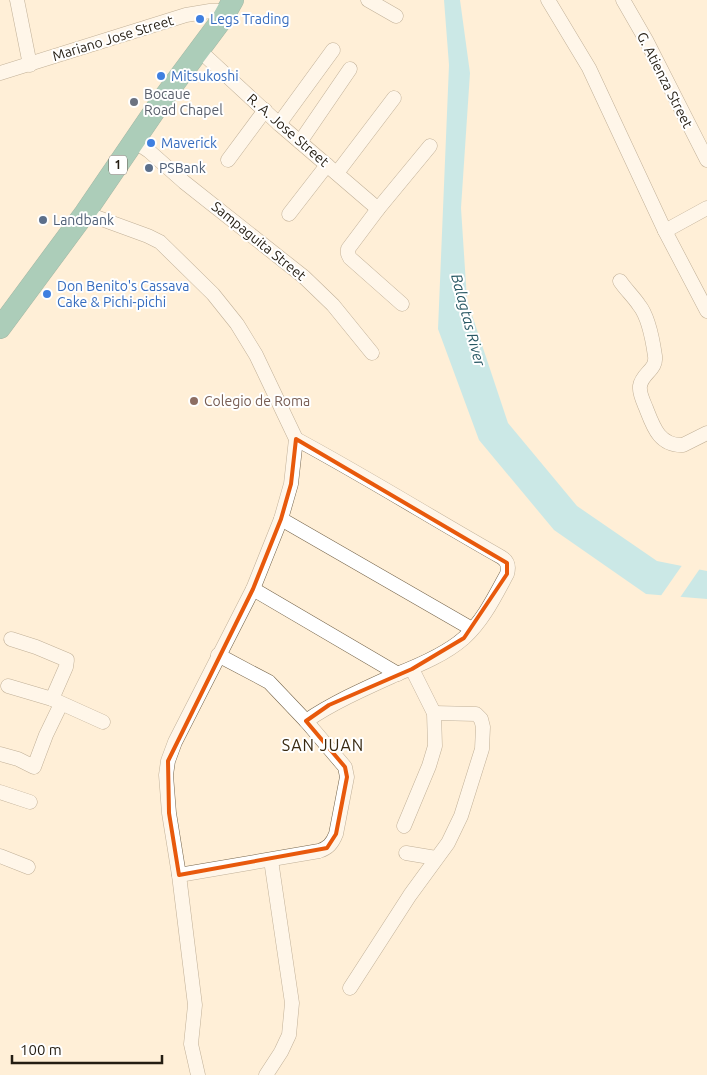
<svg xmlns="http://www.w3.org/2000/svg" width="707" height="1075" viewBox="0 0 707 1075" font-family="Ubuntu,sans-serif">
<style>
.water{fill:#8de1f8}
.pier{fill:#ffefd7}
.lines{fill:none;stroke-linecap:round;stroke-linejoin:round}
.minor-casing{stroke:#76654b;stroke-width:15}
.highway-casing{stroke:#3b7567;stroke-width:22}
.minor{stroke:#fff;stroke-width:14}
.highway{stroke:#47a595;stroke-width:21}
.marked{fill:none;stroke:#e8590c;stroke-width:4;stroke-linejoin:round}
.shop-dot{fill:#3f7fe0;stroke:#fff;stroke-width:2}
.worship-dot{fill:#6b7280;stroke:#fff;stroke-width:2}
.service-dot{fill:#5c6f8a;stroke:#fff;stroke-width:2}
.education-dot{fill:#8d6e63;stroke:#fff;stroke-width:2}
.labels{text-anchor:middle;stroke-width:4;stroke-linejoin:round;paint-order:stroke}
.shield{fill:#fff;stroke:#666159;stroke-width:1}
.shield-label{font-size:12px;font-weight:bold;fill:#241d12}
.shop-label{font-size:14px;fill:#366cbe;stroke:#fff;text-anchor:start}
.street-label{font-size:14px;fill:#241d12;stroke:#fff}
.worship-label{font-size:14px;fill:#5b616d;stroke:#fff;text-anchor:start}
.service-label{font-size:14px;fill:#4e5e75;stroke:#fff;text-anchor:start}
.education-label{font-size:14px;fill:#785e54;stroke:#fff;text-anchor:start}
.water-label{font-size:15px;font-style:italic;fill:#285864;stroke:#fff}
.quarter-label{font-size:16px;letter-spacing:1px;fill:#382910;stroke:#fff}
</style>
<rect width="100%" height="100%" fill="#ffefd7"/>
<polygon class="water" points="444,0 460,0 470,73 461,208 467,300 508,423 577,506 657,561 707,571 707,599 646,594 554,530 479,440 438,329 449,65"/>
<polygon class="pier" points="683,564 701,567 679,599 660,597"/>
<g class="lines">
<defs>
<g id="minor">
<polyline points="17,0 30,65"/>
<polyline points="368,0 396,16"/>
<polyline points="548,0 589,68 665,231 707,311"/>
<polyline points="623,0 646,40 707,160"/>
<polyline points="199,50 279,124 378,209"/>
<polyline points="0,73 186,15 210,11 227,11"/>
<polyline points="279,124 333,50"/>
<polyline points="134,141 149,151 184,182 304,277 333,305 372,353"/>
<polyline points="300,142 350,69"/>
<polyline points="228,160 265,110"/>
<polyline points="337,173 394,98"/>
<polyline points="85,213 148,236 160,242 213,294 237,324 256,355 296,439 291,484 281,519 253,589 175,742 168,761 166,775 169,813 179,875 195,1005 191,1044 198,1075"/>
<polyline points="289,214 327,165"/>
<polyline points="665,231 707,208"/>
<path d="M620,281C626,290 633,296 639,305C648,316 653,342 655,356C657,370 642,373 640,386C639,393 643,401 646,408C653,426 659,446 683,445L707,433"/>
<polyline points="402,304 350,258 348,254 348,249 378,209 430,146"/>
<path d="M296,439C365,476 432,518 501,557C508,561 509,567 507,574C495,596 483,621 464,638C446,654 420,665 397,674C366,688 334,702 306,721"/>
<polyline points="281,519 472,629"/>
<polyline points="253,589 398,674"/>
<polyline points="11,639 36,647 67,660 66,667 52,699"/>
<polyline points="8,686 52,699 103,722"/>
<polyline points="0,754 18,759 34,767 46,735 61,704"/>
<polyline points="0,792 30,802"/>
<polyline points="404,826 429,766 435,746 434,713 412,669"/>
<polyline points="406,853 436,858"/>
<polyline points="0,856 28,867"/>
<path d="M179,875L319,851C328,848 332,844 336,834L347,777L345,767L306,721L269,682L218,655"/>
<polyline points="350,988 410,895 448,843 461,816 482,749 483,727 481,719 476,714 434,713"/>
<polyline points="266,1075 281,1052 289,1035 292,1003 271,860"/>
</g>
<polyline id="highway" points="0,328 85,213 162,100 223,18 233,0"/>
</defs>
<use href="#minor" class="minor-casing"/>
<use href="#highway" class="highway-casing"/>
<use href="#minor" class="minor"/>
<use href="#highway" class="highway"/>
</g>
<path d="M0 0H707V1075H0ZM296,439L507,563V574L464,638L412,669L329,705L306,721L345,767L347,777L336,834L327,848L179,875L169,813L168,761L253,589L281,519L291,484Z" fill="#ffefd7" fill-opacity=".55" fill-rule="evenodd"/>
<path class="marked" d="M296,439L507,563V574L464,638L412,669L329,705L306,721L345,767L347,777L336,834L327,848L179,875L169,813L168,761L253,589L281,519L291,484Z"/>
<g class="shop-dot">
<circle cx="200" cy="19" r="5"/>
<circle cx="161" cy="76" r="5"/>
<circle cx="151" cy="143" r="5"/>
<circle cx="47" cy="294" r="5"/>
</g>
<circle class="worship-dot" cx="134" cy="102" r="5"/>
<g class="service-dot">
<circle cx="149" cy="168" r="5"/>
<circle cx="43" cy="220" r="5"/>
</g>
<circle class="education-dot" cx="194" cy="401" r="5"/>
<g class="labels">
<rect class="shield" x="109" y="155.5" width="18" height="19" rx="4"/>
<g class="shield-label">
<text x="118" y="169">1</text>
</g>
<g class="shop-label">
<text x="210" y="24">Legs Trading</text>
<text x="171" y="81">Mitsukoshi</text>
<text x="161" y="148">Maverick</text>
<text x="57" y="291">Don Benito's Cassava<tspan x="57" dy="16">Cake &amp; Pichi-pichi</tspan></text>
</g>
<g class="street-label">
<text transform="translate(113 38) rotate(-17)" y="5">Mariano Jose Street</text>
<text transform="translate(665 80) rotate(63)" y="5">G. Atienza Street</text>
<text transform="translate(288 130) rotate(41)" y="5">R. A. Jose Street</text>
<text transform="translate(259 241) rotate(39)" y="5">Sampaguita Street</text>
</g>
<g class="worship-label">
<text x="144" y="99">Bocaue<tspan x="144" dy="16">Road Chapel</tspan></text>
</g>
<g class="service-label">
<text x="159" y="173">PSBank</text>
<text x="53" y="225">Landbank</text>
</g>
<g class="education-label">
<text x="204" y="406">Colegio de Roma</text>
</g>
<g class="water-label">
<text transform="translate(468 320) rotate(75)" y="5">Balagtas River</text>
</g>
<g class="quarter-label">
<text x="323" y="751">SAN JUAN</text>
</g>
</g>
<path d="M12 1055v8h150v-8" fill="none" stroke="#241d12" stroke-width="2.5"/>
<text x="20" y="1055" font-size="15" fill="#241d12" stroke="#ffffff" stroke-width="4" paint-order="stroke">100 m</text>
</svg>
